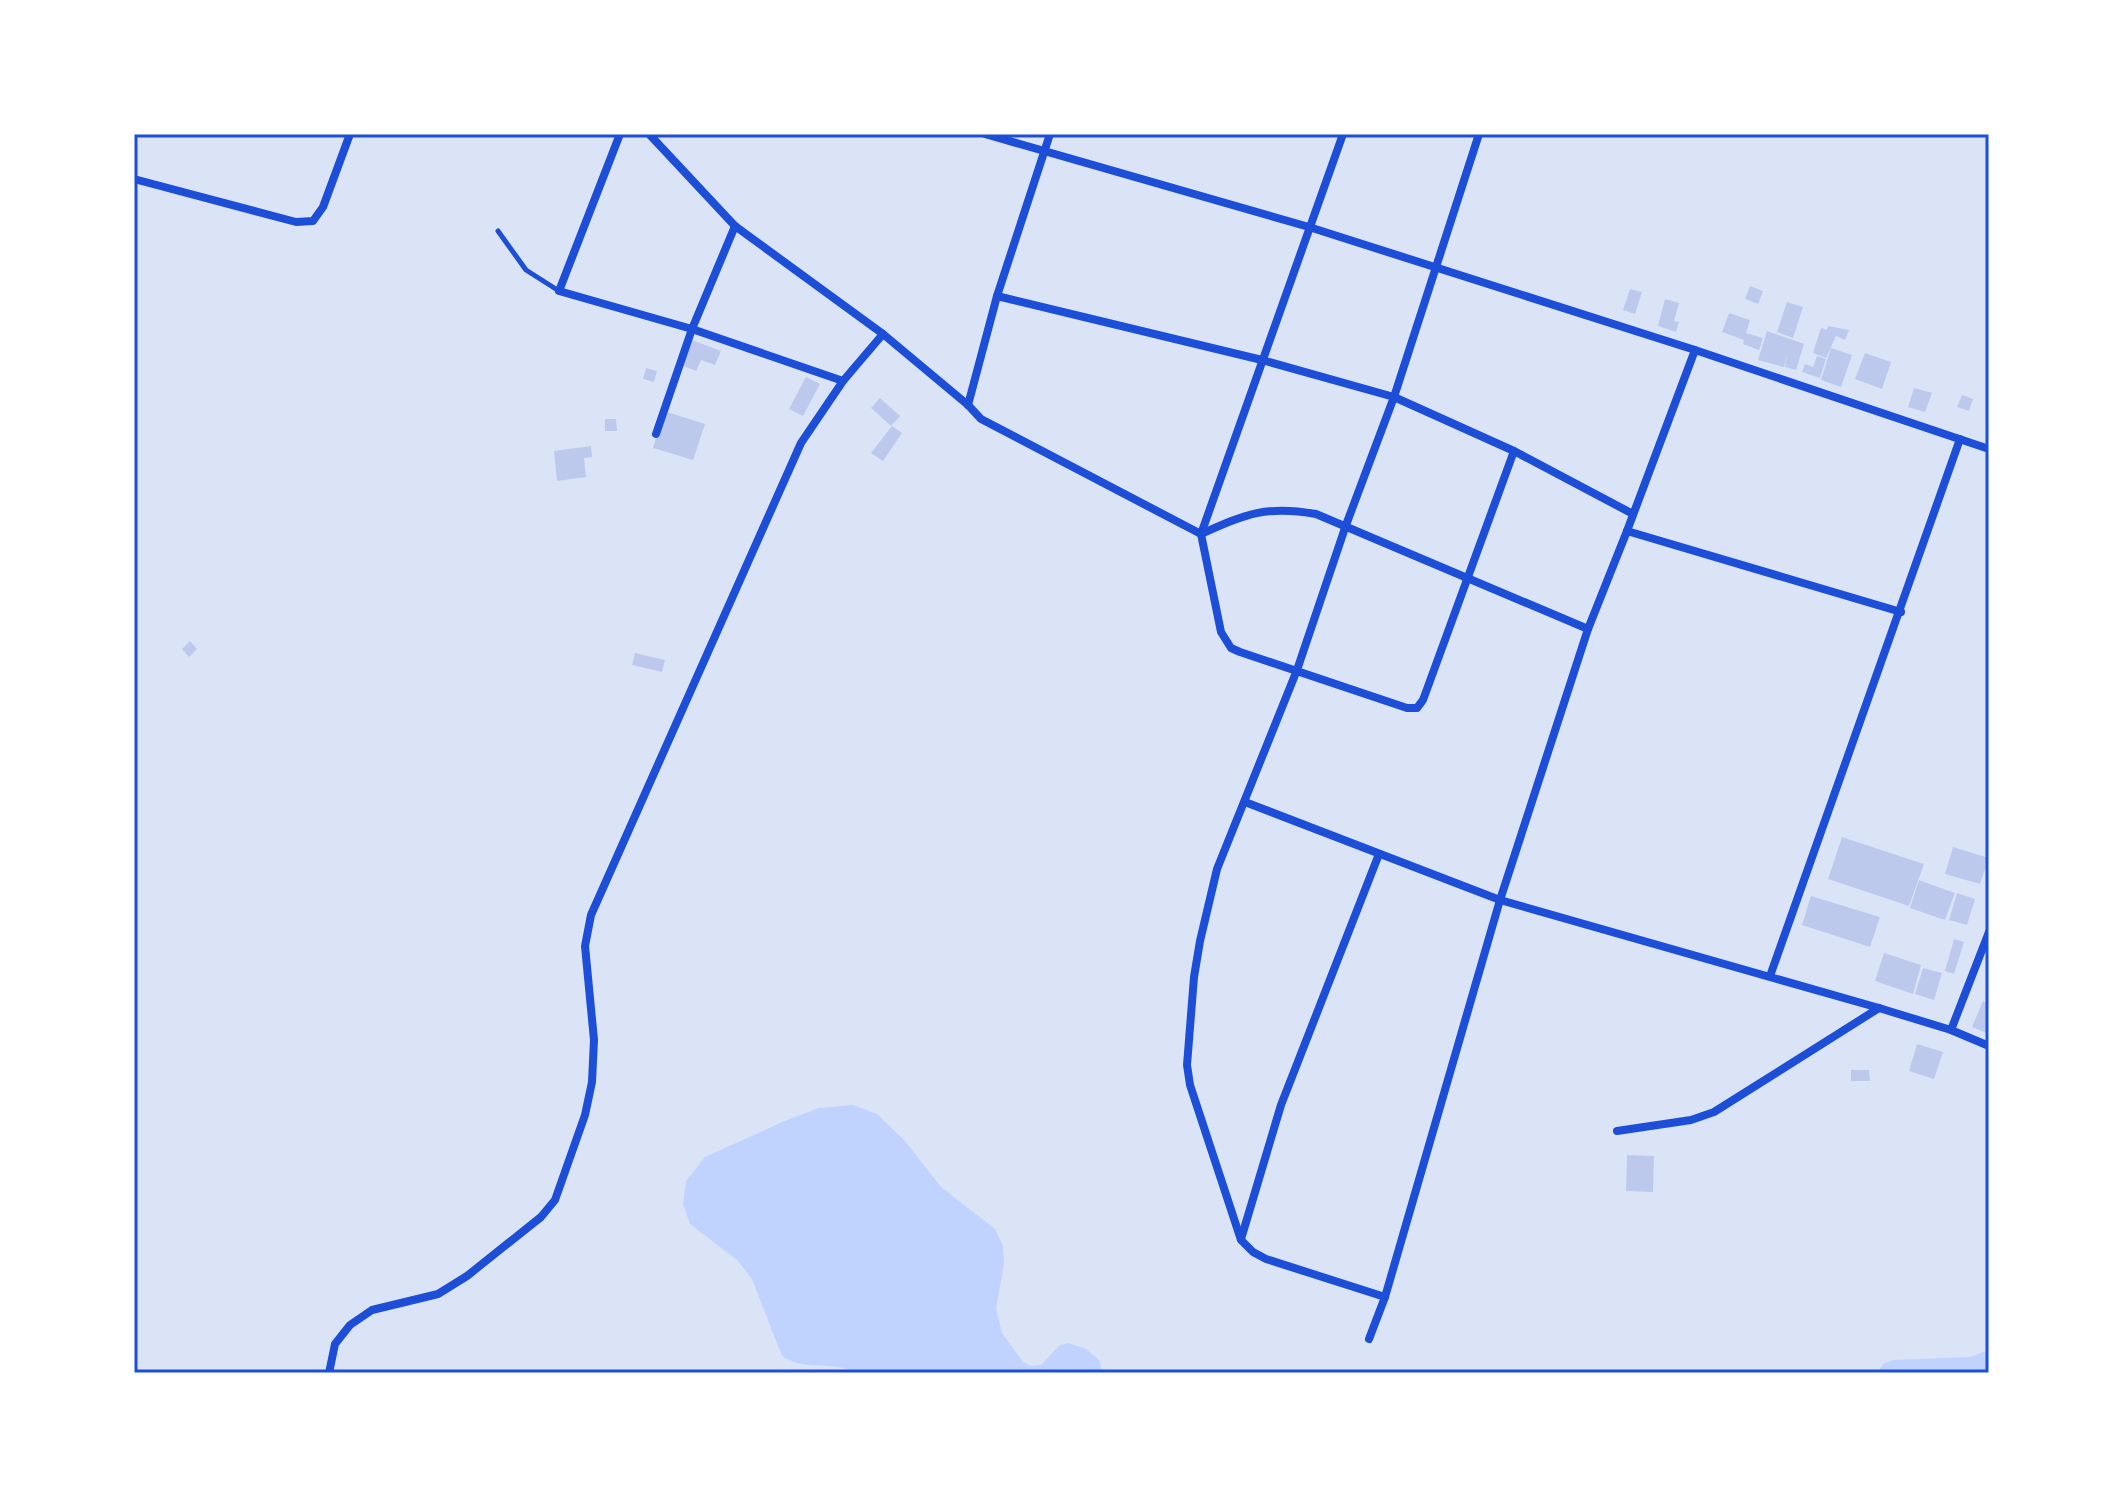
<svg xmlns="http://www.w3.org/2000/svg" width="2123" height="1507" viewBox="0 0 2123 1507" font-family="'Public Sans',sans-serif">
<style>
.green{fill:#dbe4f7}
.water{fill:#bfd3fe}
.building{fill:#bdc9ec}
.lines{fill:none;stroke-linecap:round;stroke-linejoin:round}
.service{stroke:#1d4ed8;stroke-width:5}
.minor{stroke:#1d4ed8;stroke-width:8}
.neatline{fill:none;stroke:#1d4ed8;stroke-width:3}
</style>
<rect width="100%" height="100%" fill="#f2f2f2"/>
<rect class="green" x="134" y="134" width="1855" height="1239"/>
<g class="water">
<path d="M853,1105L877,1114L905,1141L941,1187L995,1229L1003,1246L1004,1264L996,1309L1002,1333L1023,1362L1030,1366L1041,1365L1060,1345L1068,1343L1086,1349L1099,1360L1103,1373H858C831,1360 806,1372 782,1356L752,1279L737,1260L690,1224L683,1204L686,1181L705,1157L787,1120L819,1108Z"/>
<polygon points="1989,1350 1989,1373 1877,1373 1883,1364 1893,1360 1970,1357"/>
</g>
<g class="building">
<polygon points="1750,286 1763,291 1758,304 1745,299"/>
<polygon points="1630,289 1642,292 1635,314 1623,310"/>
<polygon points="1665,299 1679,303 1674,321 1679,322 1676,332 1658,326"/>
<polygon points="1787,302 1803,307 1793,338 1777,332"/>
<polygon points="1729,313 1750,320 1746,333 1763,338 1759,350 1743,344 1744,340 1722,332"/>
<polygon points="1828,326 1849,330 1845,340 1836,336 1826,358 1813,353 1821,328 1827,330"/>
<polygon points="1767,331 1804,344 1796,370 1785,367 1787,355 1784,367 1758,360"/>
<polygon points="692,340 721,351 715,365 701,360 696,371 683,366"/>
<polygon points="1831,348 1852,355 1841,387 1821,380"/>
<polygon points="1865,353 1891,362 1882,389 1855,379"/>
<polygon points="1817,356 1826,359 1820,378 1802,372 1805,364 1813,367"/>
<polygon points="646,368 657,371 654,382 643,379"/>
<polygon points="806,377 820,384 803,416 789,409"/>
<polygon points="1914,388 1932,393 1925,412 1908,407"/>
<polygon points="1962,395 1973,399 1969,411 1957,407"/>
<polygon points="880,398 900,416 891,426 871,408"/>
<polygon points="664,411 705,424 693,460 653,448"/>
<polygon points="605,419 616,419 617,431 605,431"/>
<polygon points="892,426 902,433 883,461 871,453"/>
<polygon points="591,446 592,457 584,458 586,477 557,481 554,451"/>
<polygon points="190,641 197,649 189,657 182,649"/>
<polygon points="635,653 665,660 662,672 632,665"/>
<polygon points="1842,837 1924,864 1909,906 1828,879"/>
<polygon points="1953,847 1989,858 1980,884 1945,874"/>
<polygon points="1919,880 1955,893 1945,920 1910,908"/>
<polygon points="1957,893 1975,899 1967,925 1949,920"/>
<polygon points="1811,896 1880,917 1870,947 1802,925"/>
<polygon points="1954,939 1964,942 1954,974 1945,971"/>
<polygon points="1884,953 1921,965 1913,994 1875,981"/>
<polygon points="1923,968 1942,973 1934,1000 1915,994"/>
<polygon points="1983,1001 1989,1003 1989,1034 1972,1027"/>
<polygon points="1917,1044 1943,1052 1934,1079 1909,1071"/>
<polygon points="1851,1070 1869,1070 1870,1081 1851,1081"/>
<polygon points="1627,1155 1654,1156 1653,1192 1626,1191"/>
</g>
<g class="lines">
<polyline class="service" points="498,231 526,270 559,291"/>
<g class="minor">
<polyline points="620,134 559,291 692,329 843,381"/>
<polyline points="649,134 735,226 883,334 968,405 981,419 1201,534"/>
<polyline points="985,134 1309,227 1695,350 1989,449"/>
<polyline points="1343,134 1201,534 1221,632 1231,648 1240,652 1407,708 1417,708 1423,700 1514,451"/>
<polyline points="134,179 296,222 313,221 323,207 350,134"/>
<polyline points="997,296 1262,360 1394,397 1514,451 1633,514"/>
<polyline points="968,405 997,296 1050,134"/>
<polyline points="656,434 692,329 735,226"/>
<polyline points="1627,531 1901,612"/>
<path d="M1201,534C1246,514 1266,505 1316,514L1588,629"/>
<polyline points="1245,802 1500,900 1879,1008 1951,1030 1989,1046"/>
<polyline points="1770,976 1960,439"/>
<polyline points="1951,1030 1989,932"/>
<polyline points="1617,1131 1691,1120 1714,1112 1879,1008"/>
<polyline points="1241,1239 1281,1105 1379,854"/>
<polyline points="1385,1297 1266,1259 1253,1252 1241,1240 1190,1085 1187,1065 1194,977 1200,941 1217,869 1297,670 1346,525 1394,397 1479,134"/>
<polyline points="1369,1339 1385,1297 1500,900 1588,629 1627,531 1695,350"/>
<polyline points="329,1373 335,1344 350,1325 372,1310 438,1294 467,1276 541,1217 555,1200 585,1115 592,1082 594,1040 585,946 591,915 801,443 843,381 883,334"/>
</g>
</g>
<rect width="2123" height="1507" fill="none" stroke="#ffffff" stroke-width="272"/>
<rect x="136" y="136" width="1851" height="1235" class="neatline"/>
</svg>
